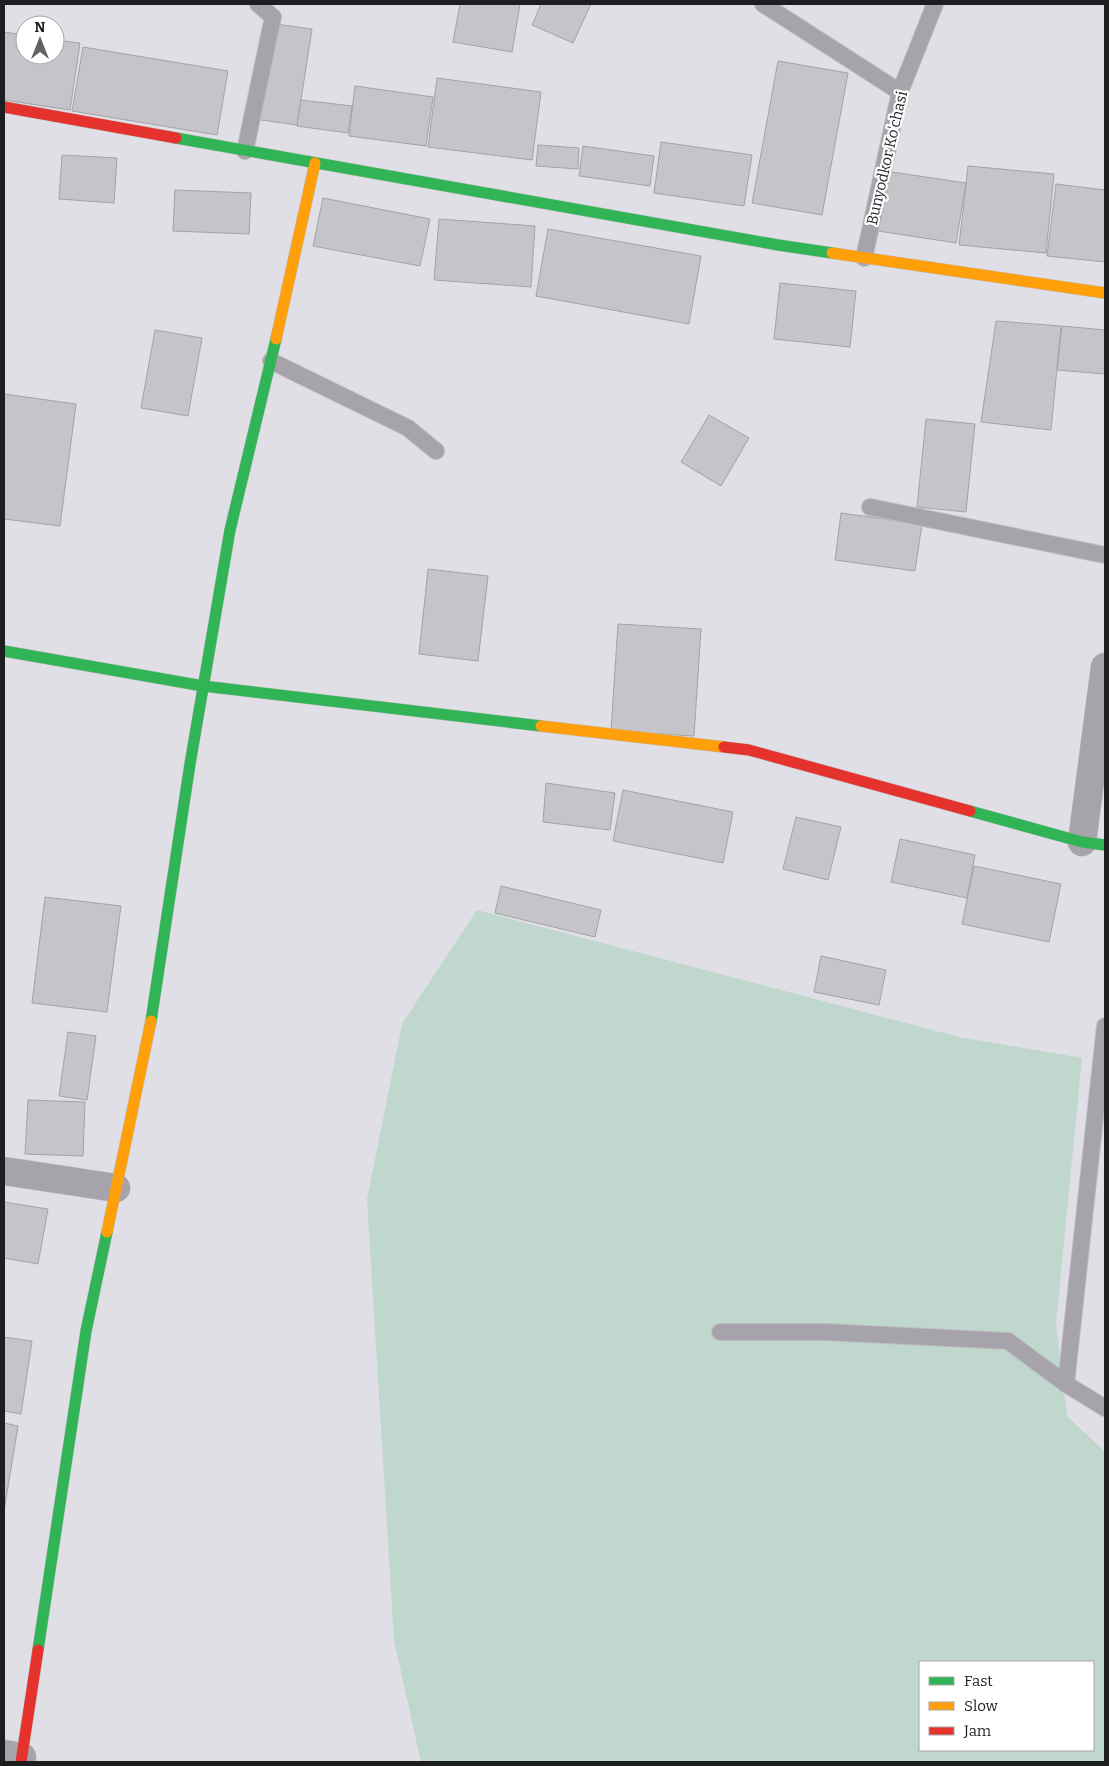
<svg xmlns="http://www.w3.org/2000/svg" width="1109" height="1766" viewBox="0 0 1109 1766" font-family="Bitter,serif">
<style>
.green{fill:#bfd7cc;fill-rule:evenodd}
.building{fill:#c5c5c9;stroke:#a2a2a7}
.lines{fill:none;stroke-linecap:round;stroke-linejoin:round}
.lane-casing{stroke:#bdbdc1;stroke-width:18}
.street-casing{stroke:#bdbdc1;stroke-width:29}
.fast-casing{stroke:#bdbdc1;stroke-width:12}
.slow-casing{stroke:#bdbdc1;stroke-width:12}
.jam-casing{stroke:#bdbdc1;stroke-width:12}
.lane{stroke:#a6a3aa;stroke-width:16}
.street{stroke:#a6a3aa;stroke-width:28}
.fast{stroke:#30b455;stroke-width:11}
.slow{stroke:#ff9f0a;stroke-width:11}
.jam{stroke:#e5322d;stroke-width:11}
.labels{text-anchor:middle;stroke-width:4.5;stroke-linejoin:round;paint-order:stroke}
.street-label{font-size:15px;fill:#1e1e21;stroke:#fff}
</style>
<rect width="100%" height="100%" fill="#dfdfe5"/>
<path class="green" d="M477,910L959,1037L1082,1058L1056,1324L1067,1416L1105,1452V1762H421L394,1640L367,1199L402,1024ZM920,1662H1093V1750H920Z"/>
<g class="building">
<polygon points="460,4 520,4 512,52 453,42"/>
<polygon points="541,4 591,4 573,43 532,25"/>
<polygon points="276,24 312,29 297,125 254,119"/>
<polygon points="4,32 25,35 25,55 55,55 55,40 80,43 70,110 4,100"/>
<polygon points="83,47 228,71 217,135 72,111"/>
<polygon points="778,61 848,73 822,215 752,203"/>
<polygon points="437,78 541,92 532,160 428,147"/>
<polygon points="355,86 433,97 426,146 349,136"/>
<polygon points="301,100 352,106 348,133 297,126"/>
<polygon points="661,142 752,155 744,206 654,193"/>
<polygon points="538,145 579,148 578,169 536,166"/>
<polygon points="583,146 654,156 650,186 579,176"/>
<polygon points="62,155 117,158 114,203 59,199"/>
<polygon points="968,166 1054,174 1046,253 959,245"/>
<polygon points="885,171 966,183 956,243 872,230"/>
<polygon points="1056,184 1105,190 1105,262 1047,256"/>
<polygon points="175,190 251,193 249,234 173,231"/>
<polygon points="323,198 430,219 420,266 313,246"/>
<polygon points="439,219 535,226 531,287 434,280"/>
<polygon points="548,229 701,256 689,324 536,296"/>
<polygon points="780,283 856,291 850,347 774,339"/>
<polygon points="996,321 1061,326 1051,430 981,422"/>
<polygon points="1062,326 1105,330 1105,374 1057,370"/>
<polygon points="155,330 202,338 188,416 141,408"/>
<polygon points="4,394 76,404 60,526 4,519"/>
<polygon points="709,415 749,438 721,486 681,462"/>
<polygon points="926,419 975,424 966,512 917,507"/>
<polygon points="841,513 922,524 915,571 835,560"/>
<polygon points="428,569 488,576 478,661 419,654"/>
<polygon points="618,624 701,629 694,736 611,731"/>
<polygon points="546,783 615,793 610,830 543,822"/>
<polygon points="623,790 733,812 723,863 613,841"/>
<polygon points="796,817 841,827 828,880 783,869"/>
<polygon points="900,839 975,855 967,898 891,882"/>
<polygon points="974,866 1061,884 1049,942 962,924"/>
<polygon points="501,886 601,910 595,937 495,913"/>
<polygon points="45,897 121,906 107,1012 32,1003"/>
<polygon points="821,956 886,970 879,1005 814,992"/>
<polygon points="68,1032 96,1036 87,1100 59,1096"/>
<polygon points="28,1100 85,1102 83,1156 25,1154"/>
<polygon points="4,1202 48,1209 38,1264 4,1258"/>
<polygon points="4,1337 32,1341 21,1414 4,1411"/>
<polygon points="4,1423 18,1426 4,1511"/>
</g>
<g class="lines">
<defs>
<g id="lane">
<polyline points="763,4 900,92"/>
<polyline points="245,151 273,17 258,4"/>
<polyline points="864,258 900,92 935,4"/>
<polyline points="271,361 408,428 436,451"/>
<polyline points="870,507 1105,555"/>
<polyline points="1105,1026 1066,1384 1105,1408"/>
<polyline points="720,1332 825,1332 1008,1341 1066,1384"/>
</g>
<g id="street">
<polyline points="1082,842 1105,667"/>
<polyline points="4,1171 116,1188"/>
<polyline points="4,1754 22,1757"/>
</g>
<g id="fast">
<polyline points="176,138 778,245 832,253"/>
<polyline points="4,651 203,686 541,726"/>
<polyline points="970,811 1082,842 1105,845"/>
<polyline points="151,1021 190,764 230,530 276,339"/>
<polyline points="38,1650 86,1331 107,1232"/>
</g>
<g id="slow">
<polyline points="832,253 1105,293"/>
<polyline points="276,339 315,163"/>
<polyline points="541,726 724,747"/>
<polyline points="107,1232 151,1021"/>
</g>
<g id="jam">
<polyline points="4,107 176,138"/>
<polyline points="724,747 749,750 970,811"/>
<polyline points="21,1762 38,1650"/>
</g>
</defs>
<use href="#lane" class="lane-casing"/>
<use href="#street" class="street-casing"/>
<use href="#fast" class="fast-casing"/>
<use href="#slow" class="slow-casing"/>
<use href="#jam" class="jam-casing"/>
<use href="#lane" class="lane"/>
<use href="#street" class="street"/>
<use href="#fast" class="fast"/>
<use href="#slow" class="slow"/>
<use href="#jam" class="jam"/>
</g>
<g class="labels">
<g class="street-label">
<text transform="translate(887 158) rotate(-77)" y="5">Bunyodkor Ko'chasi</text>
</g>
</g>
<rect width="1109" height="1766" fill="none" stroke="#1e1e21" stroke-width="10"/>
<rect x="919" y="1661" width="175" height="90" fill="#ffffff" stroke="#a5a5a6"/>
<rect x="929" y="1677" width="25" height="8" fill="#30b455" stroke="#a5a5a6"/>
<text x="964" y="1686" font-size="15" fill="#1e1e21">Fast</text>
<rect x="929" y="1702" width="25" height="8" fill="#ff9f0a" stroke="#a5a5a6"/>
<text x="964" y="1711" font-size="15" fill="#1e1e21">Slow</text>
<rect x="929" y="1727" width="25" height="8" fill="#e5322d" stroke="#a5a5a6"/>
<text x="964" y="1736" font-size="15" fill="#1e1e21">Jam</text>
<g transform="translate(40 40)"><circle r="24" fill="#ffffff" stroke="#a5a5a6"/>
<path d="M0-4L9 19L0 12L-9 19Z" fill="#626266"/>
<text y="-8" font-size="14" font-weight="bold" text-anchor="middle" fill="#1e1e21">N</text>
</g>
</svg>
